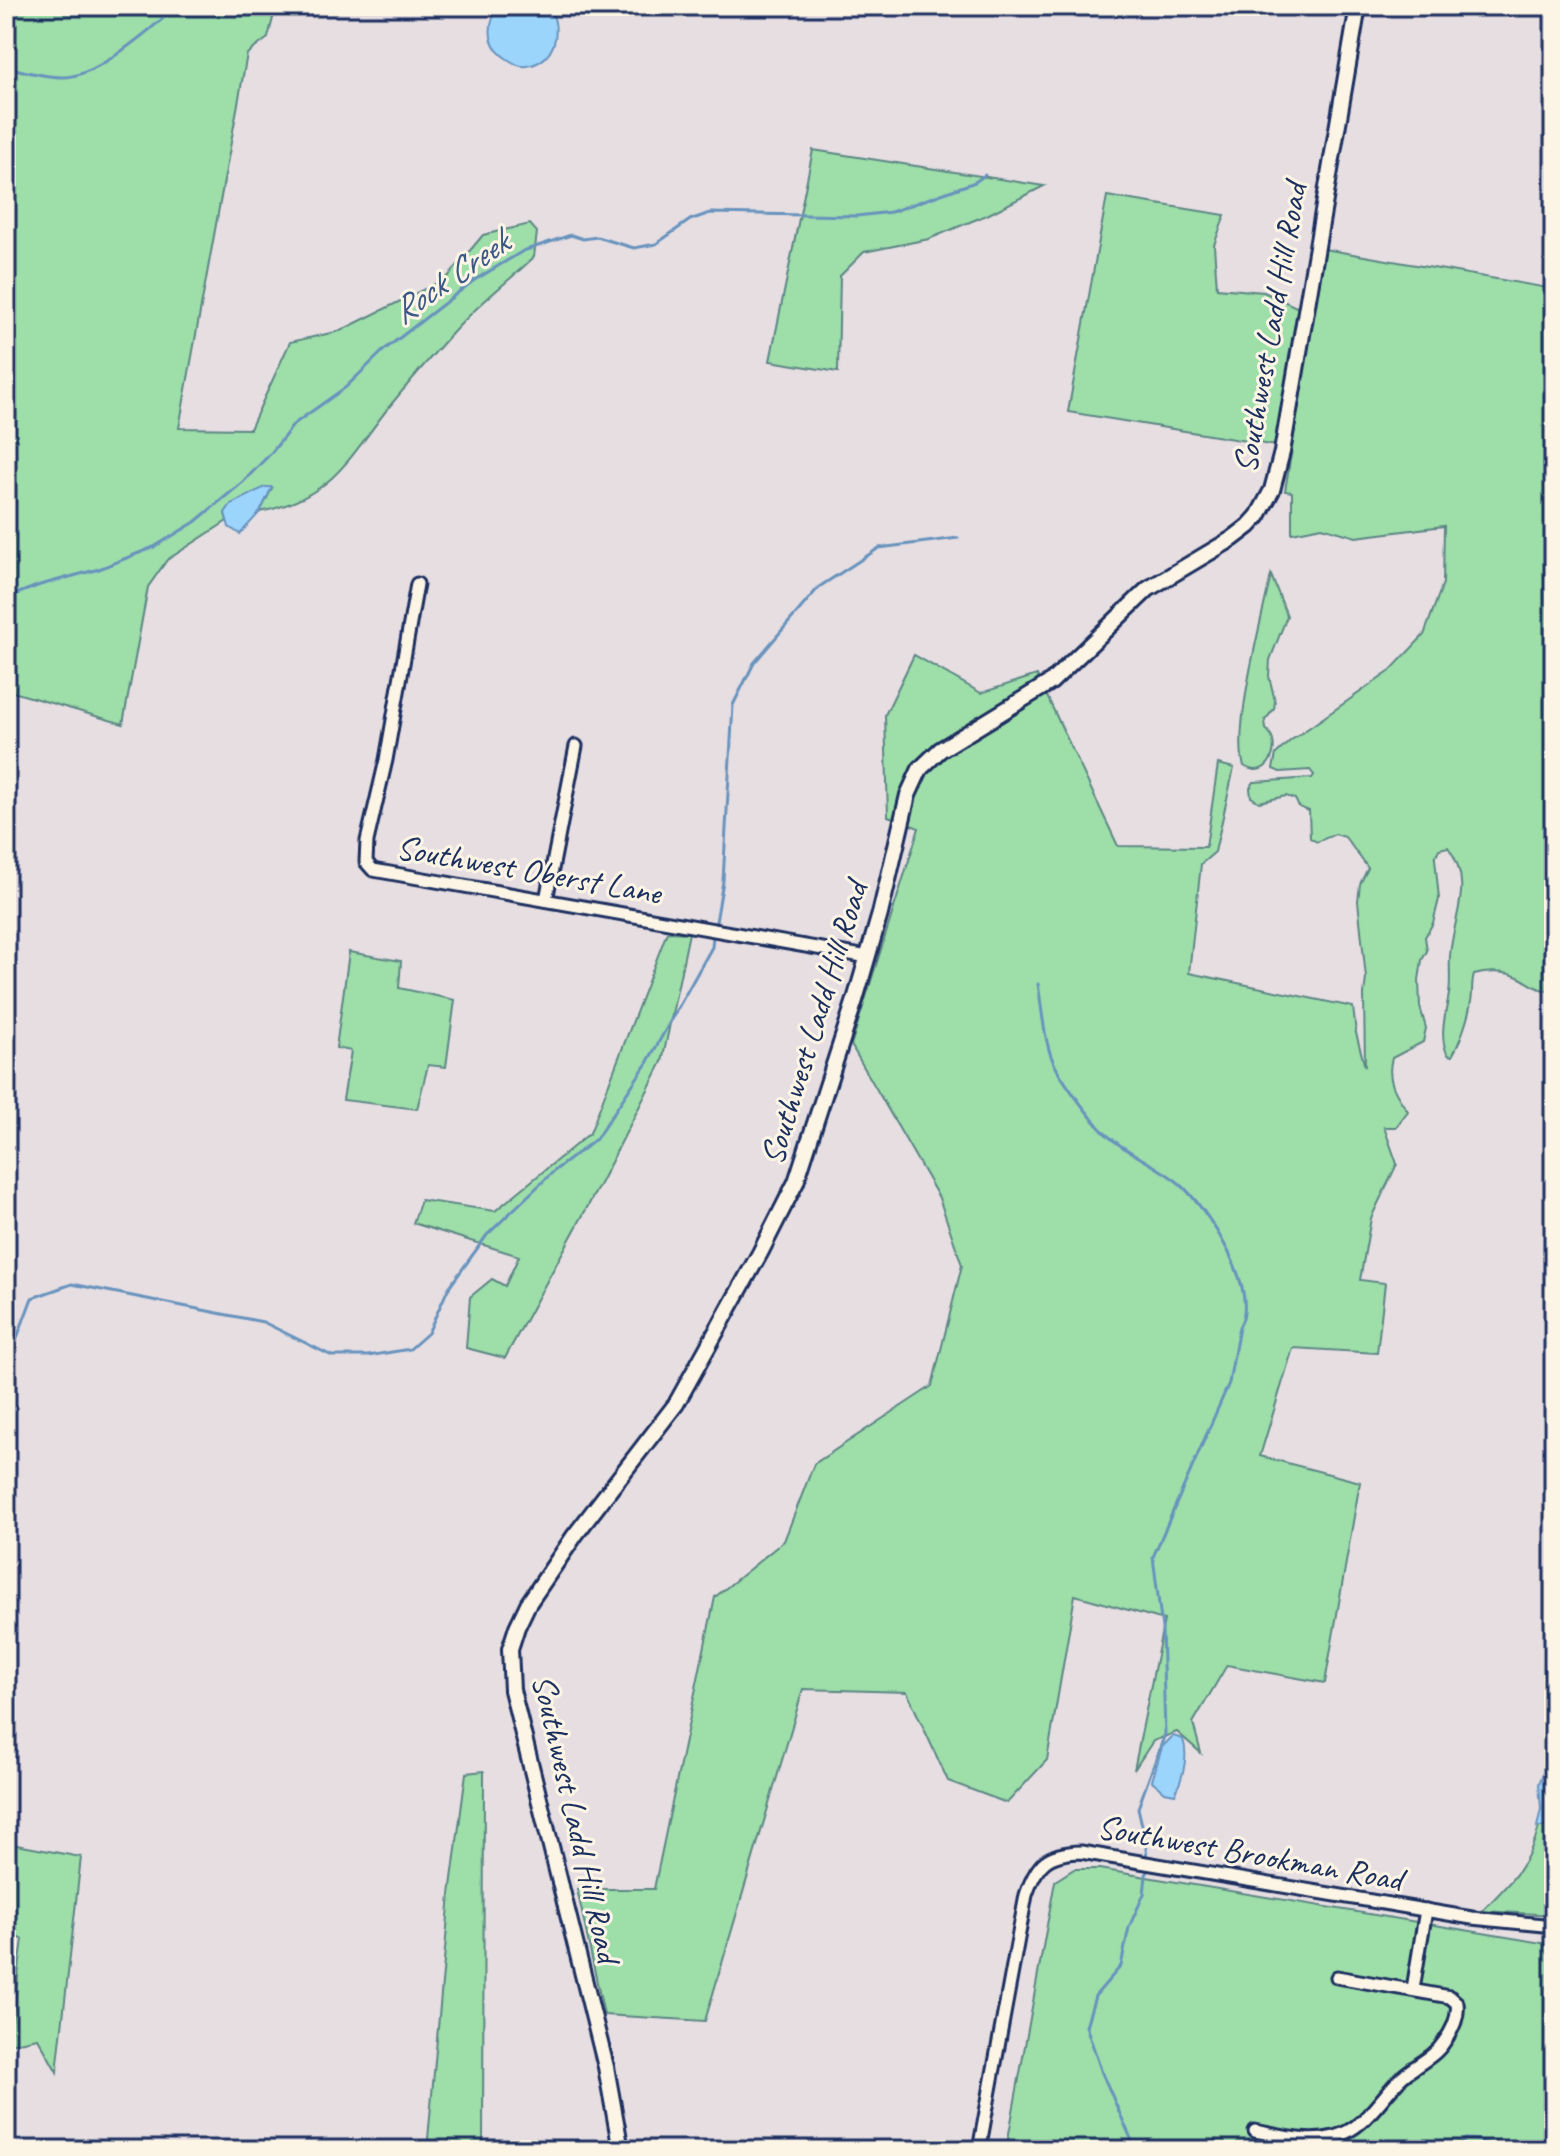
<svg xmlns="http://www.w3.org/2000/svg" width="1560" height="2156" viewBox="0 0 1560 2156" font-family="Caveat,sans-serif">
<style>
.green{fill:#9ddea9;stroke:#5c8684;stroke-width:2}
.water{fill:#9cd5fc;stroke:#6893bd;stroke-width:2}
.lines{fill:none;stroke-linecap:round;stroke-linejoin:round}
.stream{stroke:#6893bd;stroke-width:3}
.minor-casing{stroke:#1b2f5e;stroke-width:17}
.tertiary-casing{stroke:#1b2f5e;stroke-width:20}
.minor{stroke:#fcf5e5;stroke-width:11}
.tertiary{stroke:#fcf5e5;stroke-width:14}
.labels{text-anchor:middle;stroke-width:6;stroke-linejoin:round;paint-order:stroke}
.street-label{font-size:34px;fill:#1b2f5e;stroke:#fcf5e5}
.water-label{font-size:36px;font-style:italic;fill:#3b5886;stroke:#fcf5e5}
</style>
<rect width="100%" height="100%" fill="#e7dee2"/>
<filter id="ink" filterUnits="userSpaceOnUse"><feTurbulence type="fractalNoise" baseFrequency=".0125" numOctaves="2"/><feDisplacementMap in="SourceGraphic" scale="16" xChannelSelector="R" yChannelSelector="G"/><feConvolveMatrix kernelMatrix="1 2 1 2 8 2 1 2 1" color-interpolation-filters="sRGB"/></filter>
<g filter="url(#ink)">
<g class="green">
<path d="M6,6H276L268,38L247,54L179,428L250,429L290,342L340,331L447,278L483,235L530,224L537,232L534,257C510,280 483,300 461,324C436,350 412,379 389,407C348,459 332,498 260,512L272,488C260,487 231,503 225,513L227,521L167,560L148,587L123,724L6,690Z"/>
<polygon points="813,150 1044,186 989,214 929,239 864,252 840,276 838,372 770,361"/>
<polygon points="1107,196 1225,215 1214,245 1217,288 1264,292 1301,309 1277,446 1068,412"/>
<path d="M1324,249L1554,289V991C1539,992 1531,983 1518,977C1505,971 1487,971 1474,975C1471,984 1473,992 1471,1001C1469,1016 1460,1043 1452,1056L1448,1055C1438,1038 1446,1012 1449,994C1451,981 1449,969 1450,956C1453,916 1475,884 1448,847L1439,849L1435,858L1439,899L1433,923L1425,937L1427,951L1422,960L1419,980L1420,1007L1426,1028L1423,1042L1392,1058C1386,1079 1395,1094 1408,1111L1396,1127H1384L1397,1164L1371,1218L1360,1280L1385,1283L1377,1353L1293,1348L1260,1456L1360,1482L1325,1683L1227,1665L1193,1723L1201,1753L1177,1732L1153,1741L1134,1770L1164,1620L1075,1595L1047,1760L1007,1803L948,1781L907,1692L803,1689L705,2021L604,2015L577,1889H654L715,1597L784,1541L814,1464L932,1386L962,1265L939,1198L851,1045L919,828L888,816L885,715L914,655L981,693L1037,675L1118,846L1206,847L1218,764L1234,768L1215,852L1201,864L1189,973L1353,1007L1356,1033L1365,1067L1364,995L1366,978L1358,901L1360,884L1368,868L1345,837L1335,834L1317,842L1310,838L1309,811L1299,807L1295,799L1286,796L1259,802L1251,797L1250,788L1254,782L1312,778L1314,775L1310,770L1280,772L1273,769L1276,754L1290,741L1389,672L1424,635L1443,583L1444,526L1356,537L1322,527L1292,533V492L1285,491Z"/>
<path d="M1271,575L1287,616L1270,660L1269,676L1275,701L1274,709L1265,720L1266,729C1284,745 1268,782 1244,766C1232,730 1262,617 1271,575Z"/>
<polygon points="667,932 689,933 662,1062 601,1182 505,1358 466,1348 470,1297 492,1279 505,1286 519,1256 413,1223 421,1200 495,1211 590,1133"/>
<polygon points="349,952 401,961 399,988 455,1000 446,1067 428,1065 417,1109 343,1100 351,1051 336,1048"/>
<polygon points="484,1771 483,2150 427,2150 450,1894 466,1773"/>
<path d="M1539,1827H1554V1915L1482,1911C1510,1883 1528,1866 1539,1827Z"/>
<polygon points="6,1843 81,1857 57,2072 38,2038 9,2044 23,1939 6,1935"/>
<polygon points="1074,1869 1099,1869 1554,1945 1554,2150 1006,2150 1055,1881"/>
</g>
<g class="water">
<path d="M499,6H549C562,28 557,61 527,66C520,67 515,64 509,60C487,47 486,26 499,6Z"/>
<polygon points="265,487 272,487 260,512 240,534 229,527 225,513 231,504"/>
<path d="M1173,1736L1183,1739C1189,1757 1183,1777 1175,1794L1165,1792L1152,1781L1162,1747Z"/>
<polygon points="1554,1753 1554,1827 1537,1827 1541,1809 1539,1784 1550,1755"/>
</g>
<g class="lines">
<g class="stream">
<path d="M6,67C24,71 44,77 62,77C97,78 151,28 178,6"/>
<polyline points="6,598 40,585 99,569 154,547 195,522 244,481 272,452 294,424 346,387 384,350 473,281 523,251 571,235 583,239 597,237 634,248 656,244 690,220 710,213 857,216 891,212 975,182 985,175"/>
<polyline points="716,922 723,881 733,705 754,663 819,587 879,548 958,538"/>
<path d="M1038,984C1042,1007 1043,1034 1051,1056C1058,1077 1085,1110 1099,1127C1122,1152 1153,1162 1179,1183C1206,1206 1262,1292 1239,1327L1229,1383L1153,1557L1162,1628L1165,1734L1138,1808L1145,1838L1147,1859"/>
<polyline points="6,1367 32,1298 72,1284 263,1322 332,1356 368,1356 410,1349 428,1333 448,1289 487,1235 554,1171 596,1139 647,1063 712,947 713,937"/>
<polyline points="1136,2150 1102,2073 1086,2026 1095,1996 1121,1966 1129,1927 1144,1894 1147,1867"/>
<path d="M1458,2150L1465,2139C1477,2139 1487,2141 1496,2150"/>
<polyline points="1546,2150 1554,2145"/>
</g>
<defs>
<g id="minor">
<polyline points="417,584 386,760 367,841 366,862 373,870 868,957"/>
<polyline points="546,900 576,746"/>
<polyline points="1413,1989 1426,1910"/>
<path d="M1255,2131C1281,2136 1308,2144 1334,2137C1365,2129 1380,2098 1402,2077C1415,2065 1434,2058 1444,2042C1452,2031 1459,2016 1457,2003L1450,1997L1337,1977"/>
<path d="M979,2150L1026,1895C1037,1863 1047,1853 1081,1852L1472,1918L1554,1926"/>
</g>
<polyline id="tertiary" points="621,2150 606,2067 512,1690 510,1649 517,1627 528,1604 575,1535 676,1404 760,1253 796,1182 855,1000 880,914 908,795 920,769 940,750 1051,682 1148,589 1232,539 1249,526 1258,516 1272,490 1282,452 1358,6"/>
</defs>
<use href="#minor" class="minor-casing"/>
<use href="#tertiary" class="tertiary-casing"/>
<use href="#minor" class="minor"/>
<use href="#tertiary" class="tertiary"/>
</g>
</g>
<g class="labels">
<g class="street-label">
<text transform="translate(1269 328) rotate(-80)" y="12">Southwest Ladd Hill Road</text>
<text transform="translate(529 869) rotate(10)" y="12">Southwest Oberst Lane</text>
<text transform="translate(813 1023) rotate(-73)" y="12">Southwest Ladd Hill Road</text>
<text transform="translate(577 1818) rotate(77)" y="12">Southwest Ladd Hill Road</text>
<text transform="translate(1250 1852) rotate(10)" y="12">Southwest Brookman Road</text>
</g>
<g class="water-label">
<text transform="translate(449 276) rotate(-35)" y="13">Rock Creek</text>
</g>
</g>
<rect width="1560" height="2156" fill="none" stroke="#fcf5e5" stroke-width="32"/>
<rect x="16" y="16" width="1528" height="2124" fill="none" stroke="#1b2f5e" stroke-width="3" filter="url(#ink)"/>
</svg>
